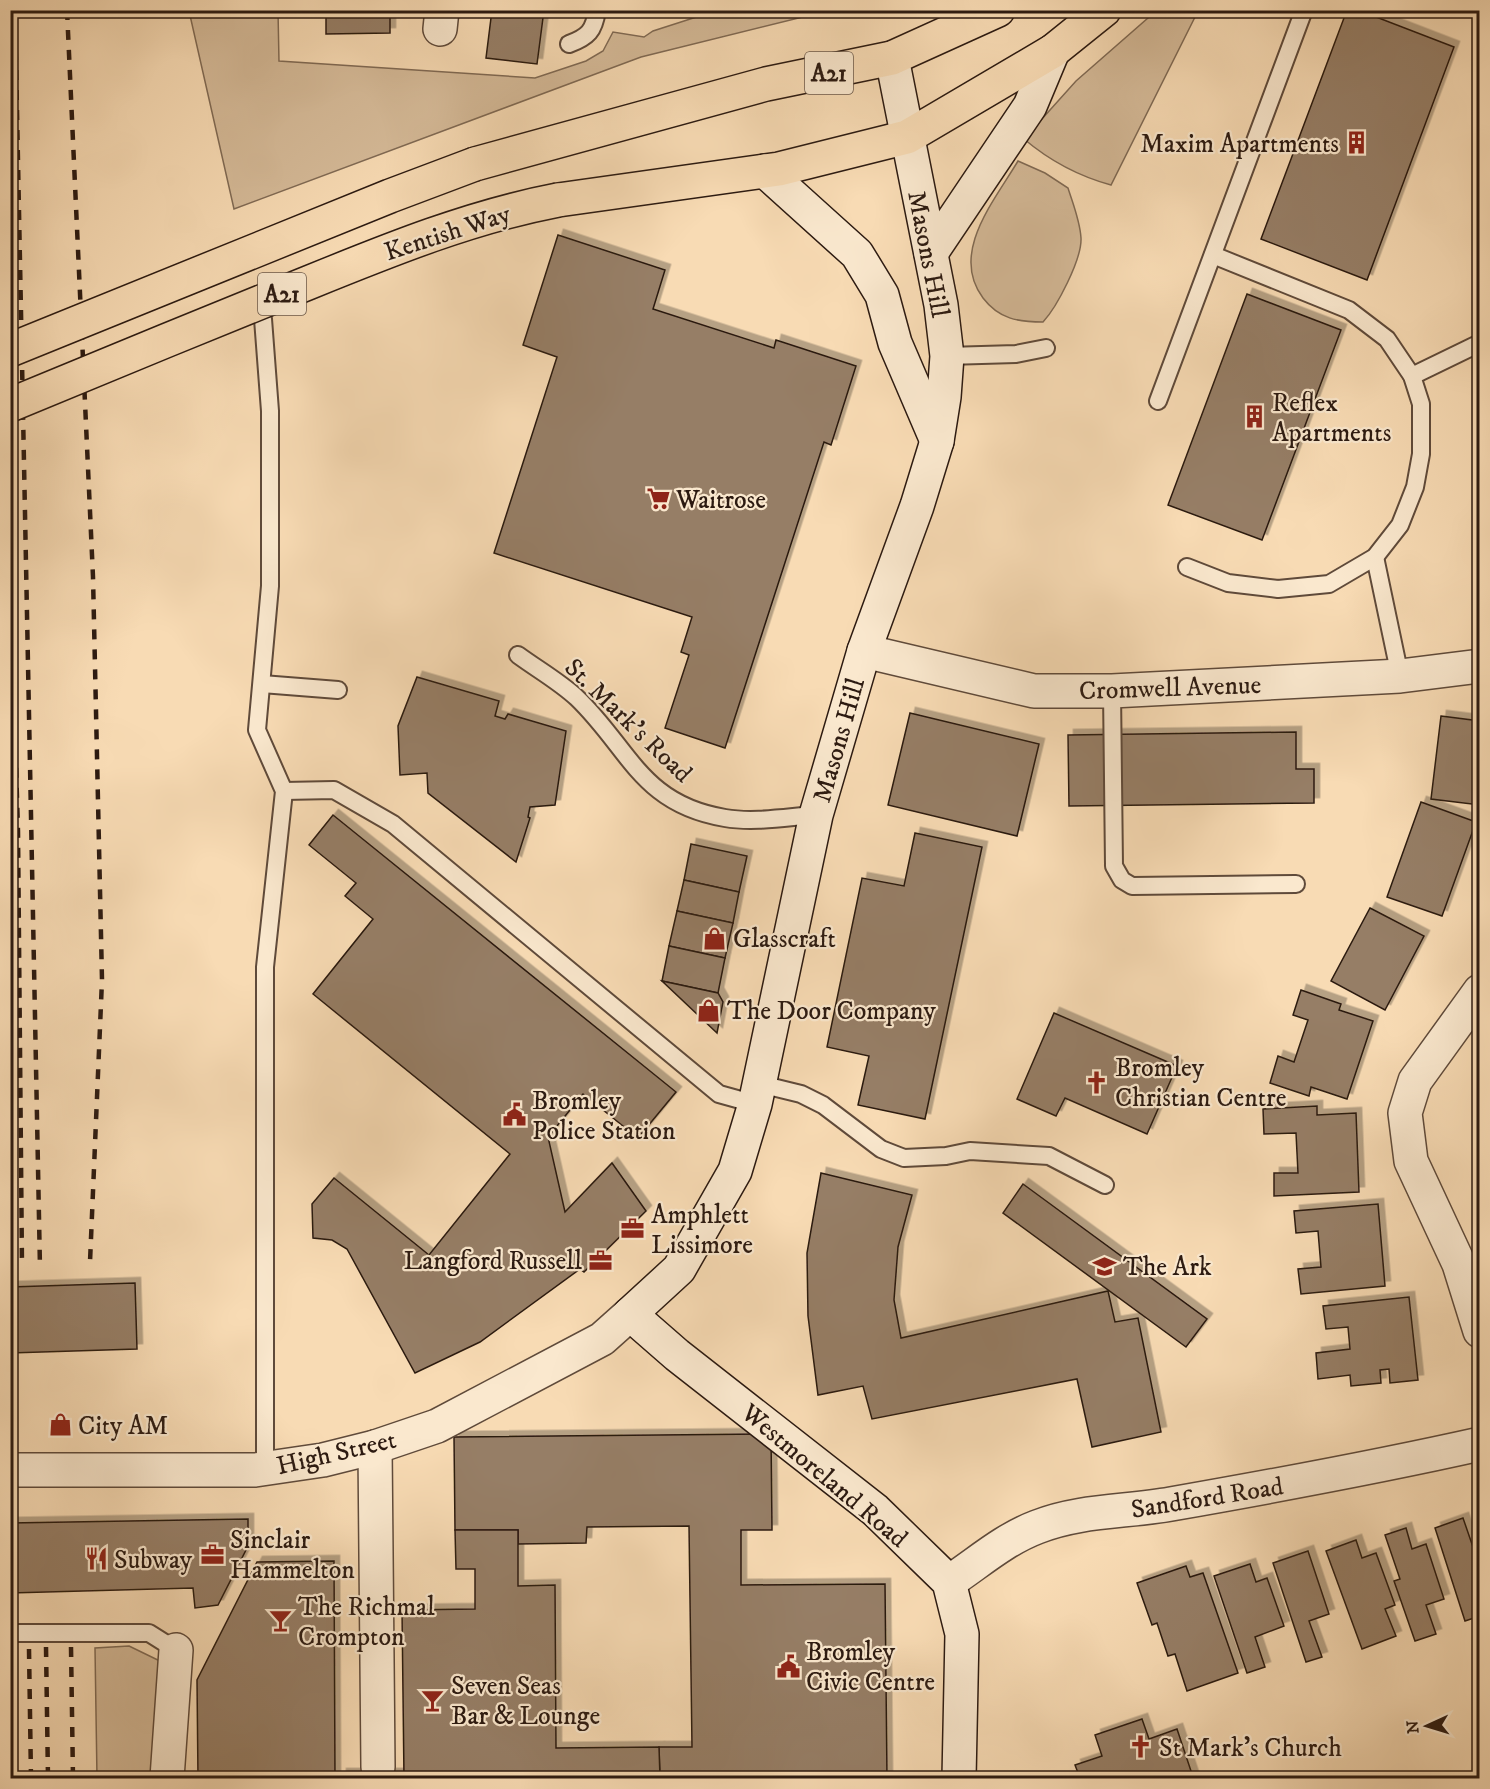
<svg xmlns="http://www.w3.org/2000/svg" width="1490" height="1789" viewBox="0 0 1490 1789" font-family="'IM FELL DW Pica',serif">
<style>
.green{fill:#d5ba98;stroke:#806a54;stroke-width:1.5}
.building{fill:#967e66;stroke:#2c1a11;stroke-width:1.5;filter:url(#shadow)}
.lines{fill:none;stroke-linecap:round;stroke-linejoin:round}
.lane-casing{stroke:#5f4a3a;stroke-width:20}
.street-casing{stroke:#5f4a3a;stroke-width:36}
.secondary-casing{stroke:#2c1a11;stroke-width:36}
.primary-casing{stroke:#2c1a11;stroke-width:36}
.lane{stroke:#fae8ce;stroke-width:16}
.street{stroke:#fae8ce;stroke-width:33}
.secondary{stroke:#fae8ce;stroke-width:33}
.primary{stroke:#f8dbb4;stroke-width:33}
.rail{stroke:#2c1a11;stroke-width:4.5;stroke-dasharray:10 10;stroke-linecap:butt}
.primary-bridge-casing{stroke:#2c1a11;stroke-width:36;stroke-linecap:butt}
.primary-bridge{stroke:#f8dbb4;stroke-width:33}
.labels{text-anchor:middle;stroke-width:4.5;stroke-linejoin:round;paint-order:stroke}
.shield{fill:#fae8ce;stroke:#6a584a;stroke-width:1.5}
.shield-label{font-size:24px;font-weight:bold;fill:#2c1a11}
.poi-label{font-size:26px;fill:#2c1a11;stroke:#fae8ce;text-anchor:start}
.street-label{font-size:26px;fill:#2c1a11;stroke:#fae8ce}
</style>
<defs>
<filter id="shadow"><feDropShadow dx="5.5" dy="-5.5" stdDeviation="0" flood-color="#0004"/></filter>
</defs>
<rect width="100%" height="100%" fill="#f8dbb4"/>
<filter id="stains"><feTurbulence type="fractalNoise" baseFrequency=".00333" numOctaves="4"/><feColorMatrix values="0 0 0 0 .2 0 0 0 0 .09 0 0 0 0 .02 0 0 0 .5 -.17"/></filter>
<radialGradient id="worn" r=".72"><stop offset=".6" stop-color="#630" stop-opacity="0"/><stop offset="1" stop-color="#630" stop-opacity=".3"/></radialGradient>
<g class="green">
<polygon points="189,11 278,11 279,61 535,78 586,61 603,51 613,32 644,37 653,31 715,11 827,11 641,57 234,209"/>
<path d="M1156,11H1198L1111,185C1078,176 1050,161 1024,139L1076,81Z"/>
<path d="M1018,161L1045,173L1068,188C1073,204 1080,221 1081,238C1082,259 1057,307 1043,322C1018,322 999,319 983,298C949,253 995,200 1018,161Z"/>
<polygon points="129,1646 164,1663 156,1778 97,1778 95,1648"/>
</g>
<g class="building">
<polygon points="326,10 390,10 390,33 326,34"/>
<polygon points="492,10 544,10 537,64 486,58"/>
<polygon points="1347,10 1358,10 1454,47 1367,280 1261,239"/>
<polygon points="558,235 665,270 653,309 774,348 776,340 856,366 831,445 824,442 725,748 665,728 689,655 681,652 692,617 494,553 557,357 523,345"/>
<polygon points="1247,294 1341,330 1262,540 1168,505"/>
<polygon points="417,677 499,701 495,716 505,719 508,714 566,731 555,805 530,807 528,817 530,818 516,862 428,793 427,773 400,775 398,726"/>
<polygon points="910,713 1039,744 1017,836 888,805"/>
<polygon points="1441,716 1480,721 1480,805 1431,799"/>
<polygon points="1296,732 1296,769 1314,769 1314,803 1069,806 1068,735"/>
<polygon points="1421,802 1476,822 1442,916 1387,897"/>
<polygon points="333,815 676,1092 638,1138 583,1094 548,1137 565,1212 612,1163 646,1211 584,1272 580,1269 480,1342 415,1373 347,1249 332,1240 313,1238 312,1204 334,1178 429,1255 510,1154 313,994 373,919 345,896 356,883 309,845"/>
<polygon points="915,833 982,847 925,1119 858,1105 869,1056 827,1047 862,878 904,886"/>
<polygon points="691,844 747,856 739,892 684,880"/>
<polygon points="684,880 739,892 733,923 677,911"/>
<polygon points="1370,908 1424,936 1385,1010 1331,981"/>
<polygon points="677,911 733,923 725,958 669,946"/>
<polygon points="669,946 725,958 718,993 662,981"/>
<polygon points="662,981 718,993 723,1002 717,1033"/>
<polygon points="1301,990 1341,1004 1339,1010 1373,1021 1347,1099 1311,1087 1309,1096 1270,1083 1278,1056 1294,1062 1308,1020 1293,1015"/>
<polygon points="1054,1013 1177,1066 1147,1134 1065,1098 1056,1116 1017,1099"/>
<polygon points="1317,1106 1317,1115 1356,1113 1359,1192 1274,1196 1274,1173 1298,1173 1296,1133 1264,1134 1263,1109"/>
<polygon points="821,1173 912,1195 898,1247 894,1300 901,1338 1108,1291 1115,1322 1138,1318 1161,1432 1092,1447 1077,1379 872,1419 863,1386 818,1395 808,1316 807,1253"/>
<polygon points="1023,1184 1207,1319 1186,1347 1003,1213"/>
<polygon points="1378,1204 1385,1286 1301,1294 1298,1269 1321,1267 1318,1231 1296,1233 1294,1211"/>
<polygon points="135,1283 137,1349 10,1353 10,1287"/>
<polygon points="1409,1297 1418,1380 1390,1383 1389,1369 1380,1370 1381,1383 1351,1386 1350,1375 1318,1379 1316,1353 1350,1349 1348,1327 1326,1329 1323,1306"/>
<polygon points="771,1434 772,1530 741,1530 741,1585 885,1584 887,1778 660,1778 659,1747 692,1747 689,1526 587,1527 586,1543 518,1544 518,1530 455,1530 454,1437"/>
<polygon points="1463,1518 1473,1547 1480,1545 1480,1616 1465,1621 1435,1528"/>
<polygon points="248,1519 248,1546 218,1605 195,1608 193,1588 10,1593 10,1523"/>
<polygon points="1406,1528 1412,1549 1426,1544 1444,1599 1426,1605 1436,1634 1415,1641 1394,1581 1400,1579 1385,1535"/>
<polygon points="455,1530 518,1530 518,1586 555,1585 556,1748 659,1747 660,1778 404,1778 402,1610 475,1609 475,1569 456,1569"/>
<polygon points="1356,1540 1362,1558 1376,1553 1395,1605 1385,1609 1396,1636 1362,1649 1326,1551"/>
<polygon points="1308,1551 1329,1614 1309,1621 1322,1657 1306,1662 1273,1563"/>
<polygon points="334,1561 335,1778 198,1778 197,1680 257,1562"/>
<polygon points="1250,1564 1256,1582 1267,1578 1284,1626 1255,1637 1265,1667 1247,1673 1214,1576"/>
<polygon points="1186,1566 1190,1577 1203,1573 1238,1673 1187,1691 1175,1654 1168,1656 1157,1623 1152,1625 1137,1583"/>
<polygon points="1142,1719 1149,1739 1177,1729 1193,1777 1080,1778 1075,1765 1102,1756 1095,1735"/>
<rect x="341" y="1774" width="63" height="4"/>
</g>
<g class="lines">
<defs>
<g id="lane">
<path d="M569,44C588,37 594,31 597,10"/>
<polyline points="263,319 270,411 270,586 257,730 284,791 265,967 265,1468"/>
<polyline points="947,356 1016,354 1046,348"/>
<polyline points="1412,376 1480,343"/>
<polyline points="1158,401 1304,10"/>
<polyline points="1375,557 1400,676"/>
<polyline points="1187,567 1228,583 1278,589 1329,584 1375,557 1400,525 1415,487 1421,454 1421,404 1412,376 1387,339 1349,310 1213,255"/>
<path d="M518,655C537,669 560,682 577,698C630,749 641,804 725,818C754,823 787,817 816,815"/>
<polyline points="262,684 338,690"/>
<polyline points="1112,691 1114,866 1122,880 1132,886 1296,884"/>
<polyline points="284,791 334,790 393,824 719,1094 755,1104"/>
<polyline points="760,1084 801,1094 823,1105 881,1149 904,1158 946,1156 970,1151 1049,1156 1105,1185"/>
<polyline points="10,1633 149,1633 176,1650"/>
</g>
<g id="street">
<polyline points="440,29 442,10"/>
<polyline points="864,651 1034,691 1112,691 1400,676 1480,666"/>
<polyline points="1480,991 1415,1081 1405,1113 1411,1161 1459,1264 1480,1331"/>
<polyline points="375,1447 378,1767"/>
<polyline points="10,1470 255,1470 323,1460 375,1447 437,1426 602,1339 630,1314"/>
<path d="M949,1582C978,1563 1003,1540 1037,1527C1079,1510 1127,1512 1171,1504C1274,1486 1377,1467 1480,1444"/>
<polyline points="167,1778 176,1650"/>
</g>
<g id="secondary">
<polyline points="892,58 941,305 947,356 944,397 937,441 917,506 864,651 816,815 755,1104 735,1171 679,1269 630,1314 677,1355 875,1510 949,1582 962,1634 959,1778"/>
<polyline points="765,171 857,254 882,295 895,343 937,441"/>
<polyline points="931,253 1030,106 1053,51"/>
</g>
<g id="primary">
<polyline points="475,164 766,84 892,58 998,10"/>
<polyline points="558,200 779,169 907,137 1053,51 1104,10"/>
</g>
</defs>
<use href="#lane" class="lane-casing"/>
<use href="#street" class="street-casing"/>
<use href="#secondary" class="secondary-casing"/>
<use href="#primary" class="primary-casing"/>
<use href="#lane" class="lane"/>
<use href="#street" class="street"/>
<use href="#secondary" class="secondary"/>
<use href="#primary" class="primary"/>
<g class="rail">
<polyline points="15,10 40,1268"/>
<polyline points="67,10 93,577 102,980 90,1262"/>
<polyline points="10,568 18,831 22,1267"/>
<polyline points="46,1647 48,1778"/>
<polyline points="71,1647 73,1778"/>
<polyline points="29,1649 31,1778"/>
</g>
<defs>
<g id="primary-bridge">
<polyline points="10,350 390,196 475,164"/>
<path d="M10,405C103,366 195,329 288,291C377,255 464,218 558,200"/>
</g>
</defs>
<use href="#primary-bridge" class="primary-bridge-casing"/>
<use href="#primary-bridge" class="primary-bridge"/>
</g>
<defs>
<symbol id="building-bare" viewBox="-9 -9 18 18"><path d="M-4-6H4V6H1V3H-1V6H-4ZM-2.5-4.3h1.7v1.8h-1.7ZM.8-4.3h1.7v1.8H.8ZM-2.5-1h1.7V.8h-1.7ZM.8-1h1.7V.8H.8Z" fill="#8f2418" stroke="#fae8ce" stroke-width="2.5" paint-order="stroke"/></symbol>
<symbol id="supermarket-bare" viewBox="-9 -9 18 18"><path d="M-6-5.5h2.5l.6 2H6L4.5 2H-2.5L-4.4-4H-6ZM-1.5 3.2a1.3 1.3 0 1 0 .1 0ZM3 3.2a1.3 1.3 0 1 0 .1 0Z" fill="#8f2418" stroke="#fae8ce" stroke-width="2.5" paint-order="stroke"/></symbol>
<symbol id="shop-bare" viewBox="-9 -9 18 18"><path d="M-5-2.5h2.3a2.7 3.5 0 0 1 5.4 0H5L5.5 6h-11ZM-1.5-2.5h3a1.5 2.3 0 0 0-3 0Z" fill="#8f2418" stroke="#fae8ce" stroke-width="2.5" paint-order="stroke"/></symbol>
<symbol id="church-bare" viewBox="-9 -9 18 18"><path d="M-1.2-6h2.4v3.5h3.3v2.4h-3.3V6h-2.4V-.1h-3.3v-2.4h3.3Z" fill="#8f2418" stroke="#fae8ce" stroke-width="2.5" paint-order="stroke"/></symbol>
<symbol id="civic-bare" viewBox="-9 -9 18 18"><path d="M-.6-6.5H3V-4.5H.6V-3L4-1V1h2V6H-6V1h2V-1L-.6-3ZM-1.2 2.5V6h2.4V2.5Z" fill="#8f2418" stroke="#fae8ce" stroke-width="2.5" paint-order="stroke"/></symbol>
<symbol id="office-bare" viewBox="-9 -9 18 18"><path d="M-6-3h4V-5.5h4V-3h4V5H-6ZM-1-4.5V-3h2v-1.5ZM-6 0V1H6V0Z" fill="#8f2418" stroke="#fae8ce" stroke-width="2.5" paint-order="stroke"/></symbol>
<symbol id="school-bare" viewBox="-9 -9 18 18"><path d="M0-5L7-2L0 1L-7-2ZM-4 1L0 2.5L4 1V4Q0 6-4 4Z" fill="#8f2418" stroke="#fae8ce" stroke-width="2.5" paint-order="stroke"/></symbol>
<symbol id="restaurant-bare" viewBox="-9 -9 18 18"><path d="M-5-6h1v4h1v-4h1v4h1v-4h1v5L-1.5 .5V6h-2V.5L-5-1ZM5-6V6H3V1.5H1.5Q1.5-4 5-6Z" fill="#8f2418" stroke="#fae8ce" stroke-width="2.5" paint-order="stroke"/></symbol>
<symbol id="bar-bare" viewBox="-9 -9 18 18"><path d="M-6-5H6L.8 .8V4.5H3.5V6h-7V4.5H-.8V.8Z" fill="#8f2418" stroke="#fae8ce" stroke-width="2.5" paint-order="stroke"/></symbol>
</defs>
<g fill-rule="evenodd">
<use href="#building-bare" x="1340" y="126" width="33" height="33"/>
<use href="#building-bare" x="1238" y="400" width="33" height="33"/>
<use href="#supermarket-bare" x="642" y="482" width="33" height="33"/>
<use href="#shop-bare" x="698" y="922" width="33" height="33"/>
<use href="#shop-bare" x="692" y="994" width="33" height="33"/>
<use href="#church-bare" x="1080" y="1066" width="33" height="33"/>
<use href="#civic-bare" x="498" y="1098" width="33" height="33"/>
<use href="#office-bare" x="616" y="1212" width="33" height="33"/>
<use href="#office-bare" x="584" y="1244" width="33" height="33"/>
<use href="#school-bare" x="1088" y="1250" width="33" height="33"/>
<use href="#shop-bare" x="44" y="1408" width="33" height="33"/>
<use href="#office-bare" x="196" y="1538" width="33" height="33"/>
<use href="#restaurant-bare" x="80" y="1542" width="33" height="33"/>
<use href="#bar-bare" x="264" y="1604" width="33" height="33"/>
<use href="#civic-bare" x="772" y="1650" width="33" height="33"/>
<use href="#bar-bare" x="416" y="1684" width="33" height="33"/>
<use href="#church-bare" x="1124" y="1730" width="33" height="33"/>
</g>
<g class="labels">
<g class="shield">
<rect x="805" y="52" width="48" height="42" rx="4.5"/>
<rect x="258" y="273" width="48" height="42" rx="4.5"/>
</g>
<g class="shield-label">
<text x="829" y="81">A21</text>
<text x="282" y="302">A21</text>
</g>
<g class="poi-label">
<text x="1339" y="152" text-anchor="end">Maxim Apartments</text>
<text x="1272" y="411">Reflex<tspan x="1272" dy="30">Apartments</tspan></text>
<text x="676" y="508">Waitrose</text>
<text x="733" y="947">Glasscraft</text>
<text x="727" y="1019">The Door Company</text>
<text x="1115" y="1076">Bromley<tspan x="1115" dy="30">Christian Centre</tspan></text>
<text x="532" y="1109">Bromley<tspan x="532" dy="30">Police Station</tspan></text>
<text x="651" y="1223">Amphlett<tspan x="651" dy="30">Lissimore</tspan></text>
<text x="582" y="1269" text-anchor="end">Langford Russell</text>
<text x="1123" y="1275">The Ark</text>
<text x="78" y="1434">City AM</text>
<text x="230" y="1548">Sinclair<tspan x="230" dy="30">Hammelton</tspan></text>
<text x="114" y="1568">Subway</text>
<text x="298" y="1615">The Richmal<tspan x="298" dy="30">Crompton</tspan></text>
<text x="806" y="1660">Bromley<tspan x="806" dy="30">Civic Centre</tspan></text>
<text x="451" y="1694">Seven Seas<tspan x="451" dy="30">Bar &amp; Lounge</tspan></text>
<text x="1159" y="1756">St Mark's Church</text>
</g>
<g class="street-label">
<text transform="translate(447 232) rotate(-18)" y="9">Kentish Way</text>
<text transform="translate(929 254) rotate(79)" y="9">Masons Hill</text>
<text transform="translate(1170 687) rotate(-2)" y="9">Cromwell Avenue</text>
<text transform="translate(629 720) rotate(44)" y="9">St. Mark's Road</text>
<text transform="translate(838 740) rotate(-74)" y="9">Masons Hill</text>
<text transform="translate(336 1452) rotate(-13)" y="9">High Street</text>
<text transform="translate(825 1475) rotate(40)" y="9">Westmoreland Road</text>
<text transform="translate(1207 1497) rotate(-9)" y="9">Sandford Road</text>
</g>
</g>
<rect width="1490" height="1789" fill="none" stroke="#f8dbb4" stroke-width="36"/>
<rect x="12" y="12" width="1466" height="1765" fill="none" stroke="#2c1a11" stroke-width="3"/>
<rect x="18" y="18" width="1454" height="1753" fill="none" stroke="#2c1a11" stroke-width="1.5"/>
<g transform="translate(1427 1726) rotate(266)" stroke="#fae8ce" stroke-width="4.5" paint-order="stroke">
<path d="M0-4.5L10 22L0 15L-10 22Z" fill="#2c1a11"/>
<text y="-9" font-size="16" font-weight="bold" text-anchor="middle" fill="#2c1a11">N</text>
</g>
<rect width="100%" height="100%" filter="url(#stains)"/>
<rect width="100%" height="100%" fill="url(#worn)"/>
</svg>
